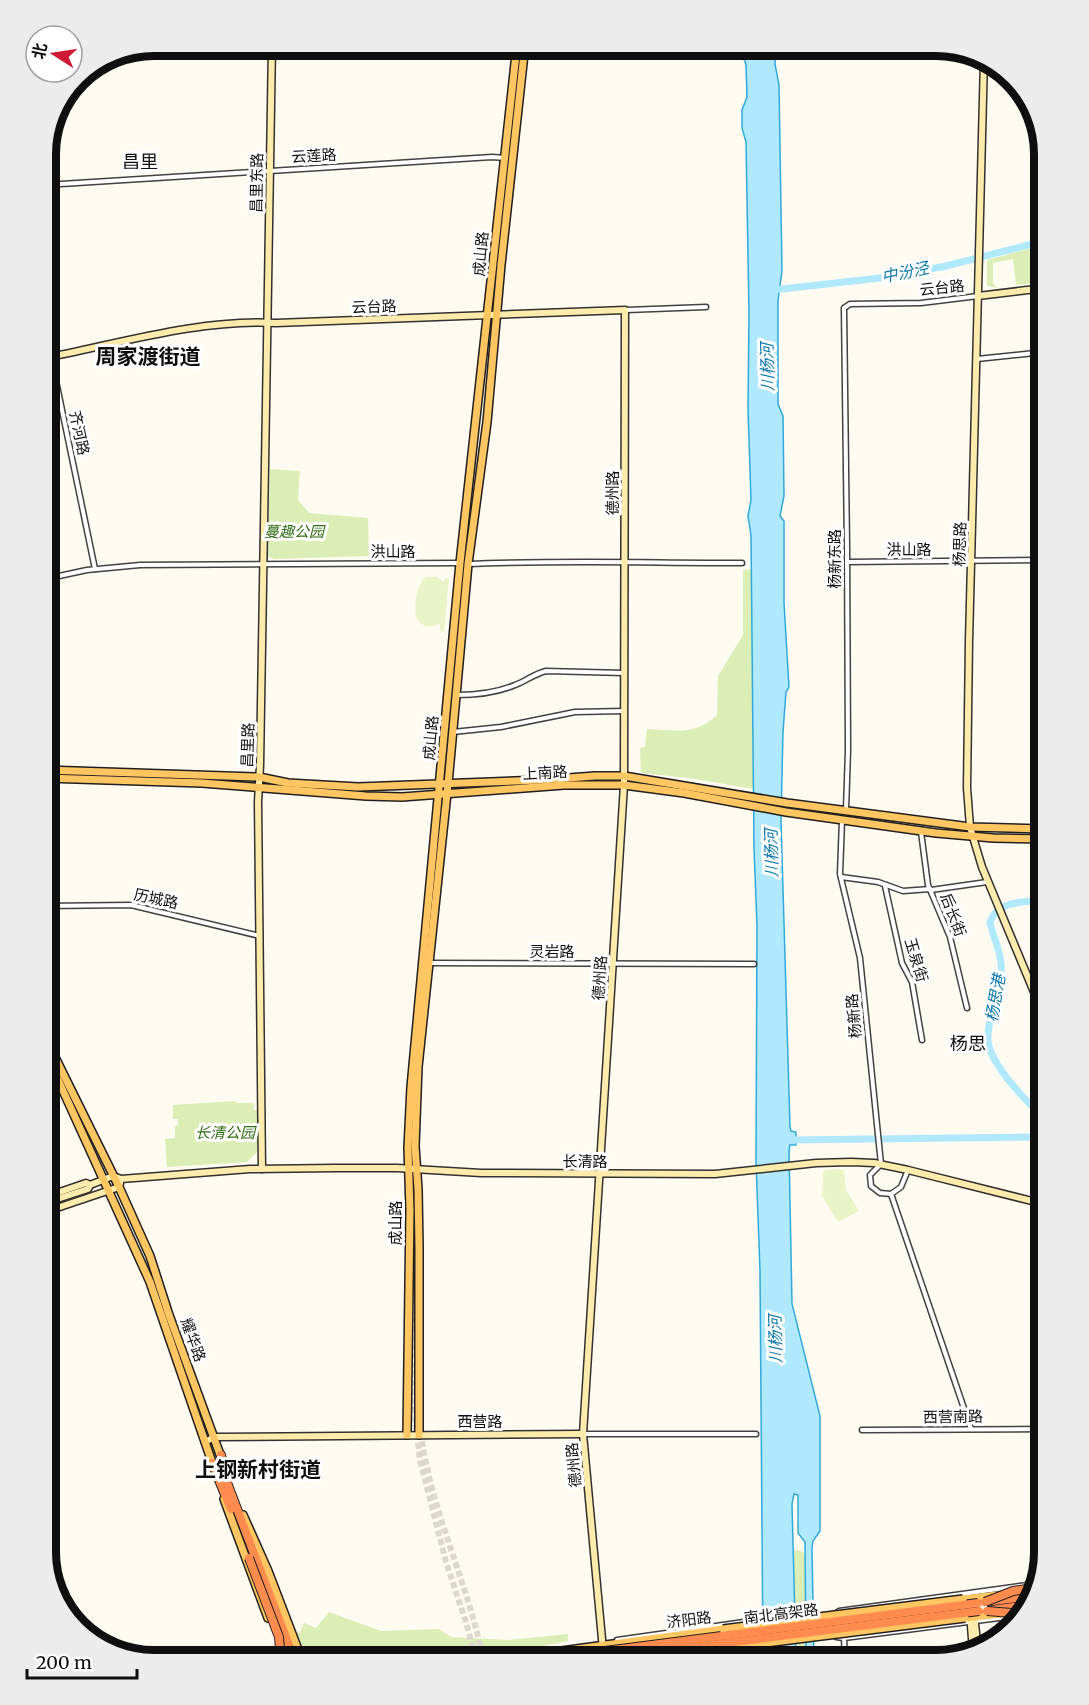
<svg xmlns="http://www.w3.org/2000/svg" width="1089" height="1705" viewBox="0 0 1089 1705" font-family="Merriweather,'Noto Sans SC',serif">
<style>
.green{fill:#daeeb6}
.pitch{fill:#eaf4c9}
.water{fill:#b0e8fc;stroke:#30aada;stroke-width:1.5}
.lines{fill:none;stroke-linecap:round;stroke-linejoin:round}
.river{stroke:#b0e8fc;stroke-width:7}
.secondary-tunnel{stroke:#dbd8cf;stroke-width:6;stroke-dasharray:6 3;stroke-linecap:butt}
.street-casing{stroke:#424242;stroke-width:7}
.secondary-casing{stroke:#313131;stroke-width:9}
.primary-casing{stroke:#202020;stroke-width:10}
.highway-casing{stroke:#202020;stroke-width:10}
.street{stroke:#fff;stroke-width:4}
.secondary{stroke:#ffecac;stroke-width:6}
.primary{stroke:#ffc661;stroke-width:7}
.highway{stroke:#ff8b4f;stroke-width:8}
.primary-bridge-casing{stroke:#202020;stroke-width:10;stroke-linecap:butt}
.highway-bridge-casing{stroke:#202020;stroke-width:10;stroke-linecap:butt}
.primary-bridge{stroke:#ffc661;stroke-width:7}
.highway-bridge{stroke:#ff8b4f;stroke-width:8}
.labels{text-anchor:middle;stroke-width:6;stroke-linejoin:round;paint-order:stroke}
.street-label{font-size:15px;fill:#0f0f0f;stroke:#fff}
.park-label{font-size:15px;font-style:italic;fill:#346e18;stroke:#fff}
.water-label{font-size:16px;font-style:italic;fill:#0c7aad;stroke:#fff}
.quarter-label{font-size:18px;fill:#0f0f0f;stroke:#fff}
.district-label{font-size:21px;font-weight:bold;fill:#0f0f0f;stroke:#fff}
.rim{fill:none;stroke:#0f0f0f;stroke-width:8}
</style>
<rect width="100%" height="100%" fill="#fffbf1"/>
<g class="green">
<polygon points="1044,245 1044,282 1016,285 1013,259 993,263 993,284 998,288 987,286 987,260"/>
<polygon points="270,469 300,471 298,500 309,513 368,518 369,556 274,559 268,556"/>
<path d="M752,569L754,789L689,778L641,773L640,748L645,747L647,729C674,730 696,736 717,715L718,676L743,635V570Z"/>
<polygon points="235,1101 236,1103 254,1103 254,1110 257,1110 258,1151 247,1162 167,1167 165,1139 175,1138 175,1126 178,1125 178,1119 173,1119 173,1105"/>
<polygon points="797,1550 803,1552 806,1556 806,1660 796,1660 793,1551"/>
<polygon points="329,1612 381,1631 439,1629 451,1637 507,1640 568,1634 568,1641 513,1652 451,1660 304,1660 293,1632 300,1633 304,1623 316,1628"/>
</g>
<g class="pitch">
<path d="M426,577H437L444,582L445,578L449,579L444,632L440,631V624C430,628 422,628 416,617C415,603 415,586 426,577Z"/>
<polygon points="835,1169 844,1170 846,1190 859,1211 838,1222 822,1196 823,1172 825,1170"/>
</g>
<polygon class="water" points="743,45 776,45 775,64 779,85 782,271 778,301 778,404 783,416 784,496 780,516 784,521 784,603 789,687 786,692 783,732 781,821 790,1127 791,1131 796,1132 796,1145 790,1145 789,1151 792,1304 820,1416 820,1531 813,1541 812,1548 814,1660 806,1660 805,1542 798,1533 798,1495 794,1494 792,1504 796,1660 763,1660 760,1271 756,1162 757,926 754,848 751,535 748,516 751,500 748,409 749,313 746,142 742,128 742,110 747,97 746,65 742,53"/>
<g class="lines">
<g class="river">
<polyline points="773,290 889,277 946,266 1044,241"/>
<path d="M1044,1119C1024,1097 1002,1078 990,1050C981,1026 1004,991 1001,963C1000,950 993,936 990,923C996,900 1026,902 1044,900"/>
<polyline points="789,1140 1044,1137"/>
</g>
<g class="secondary-tunnel">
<polyline points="412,1290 414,1407 420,1460 446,1562 466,1622 476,1660"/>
<path d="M421,1432C430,1511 469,1583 483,1660"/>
</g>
<defs>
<g id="street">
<polyline points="45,185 492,157 506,158"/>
<polyline points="45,266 51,357 95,569"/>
<polyline points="626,310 706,307"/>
<polyline points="977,359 1044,352"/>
<polyline points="847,562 1044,560"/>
<path d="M467,564C559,560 650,563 742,563"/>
<polyline points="45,579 87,570 140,565 459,563"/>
<path d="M457,695C476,695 496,693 515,685C526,681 534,674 546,671L624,673"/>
<polyline points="453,732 501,727 575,712 624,711"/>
<polyline points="846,810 848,750 847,548 844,308 850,304 921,303 978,296"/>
<polyline points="842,820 840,874 860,958 881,1164 870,1175 871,1186 880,1193 891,1194 901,1187 908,1170"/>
<polyline points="921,832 928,885 950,937 967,1008"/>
<polyline points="841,877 878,882 903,891 930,889"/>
<polyline points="885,886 902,963 912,982 922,1040"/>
<polyline points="931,890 987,882"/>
<polyline points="45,906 131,905 260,936"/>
<polyline points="428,963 754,964"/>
<polyline points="891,1194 971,1429"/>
<polyline points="862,1430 1044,1429"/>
<polyline points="583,1434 756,1434"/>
<polyline points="835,1614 839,1611 1034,1584"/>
<polyline points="835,1633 836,1637 844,1638 999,1618 1019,1618"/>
<polyline points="844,1638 845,1660"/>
<polyline points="617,1640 744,1622 749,1624"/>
<polyline points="671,1660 751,1649 751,1643"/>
</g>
<g id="secondary">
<polyline points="984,59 969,641 967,788 970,827 982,867 1044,1016"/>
<polyline points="978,296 1044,288"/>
<path d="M45,358C121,343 199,319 276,323L625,310L624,785L583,1434L603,1650"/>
<polyline points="262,1169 258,802 260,765 272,45"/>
<polyline points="45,1197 86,1183 90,1185 113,1176 121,1179 250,1169 335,1168 397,1168 481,1173 715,1174 816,1163 851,1162 874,1163 908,1170 1044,1204"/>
<polyline points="45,1203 88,1189 90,1185"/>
<polyline points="45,1212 119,1187 120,1183"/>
<polyline points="205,1442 214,1437 583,1434"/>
<polyline points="52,1583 63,1608"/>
<polyline points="970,1614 973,1651"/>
<polyline points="974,1615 978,1650"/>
</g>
<g id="primary">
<polyline points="45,770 259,777 288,783 358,787 541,780 595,776 624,776 787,803 970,827 1044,829"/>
<polyline points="45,778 202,783 366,796 402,797 564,785 624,785 684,793 786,812 936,833 993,838 1044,839"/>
<polyline points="45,1037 119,1187 150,1256 169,1315 222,1460"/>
<polyline points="45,1051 150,1282 214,1468"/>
<polyline points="407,1435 410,1210 408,1148 411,1087 460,563 517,45"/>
<polyline points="419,1435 419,1247 418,1189 415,1146 418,1067 448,784 468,564 487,422 501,265 525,45"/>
<polyline points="224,1499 268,1618"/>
<polyline points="243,1515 268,1571 302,1660"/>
<polyline points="963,1599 997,1595"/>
<polyline points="965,1618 1001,1614"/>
<polyline points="532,1655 723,1629"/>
<polyline points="636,1660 725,1648"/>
</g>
<g id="highway">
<polyline points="221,1455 226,1480 287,1640 292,1660"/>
<polyline points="212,1463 231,1509"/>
<polyline points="56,1599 57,1600"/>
<polyline points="993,1601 1031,1596"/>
<polyline points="992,1610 1028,1605"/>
</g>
</defs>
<use href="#street" class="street-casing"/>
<use href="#secondary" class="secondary-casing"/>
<use href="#primary" class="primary-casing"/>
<use href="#highway" class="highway-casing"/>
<use href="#street" class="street"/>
<use href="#secondary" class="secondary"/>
<use href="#primary" class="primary"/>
<use href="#highway" class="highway"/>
<defs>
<g id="primary-bridge">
<polyline points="723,1629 963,1599"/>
<polyline points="725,1648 965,1618"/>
</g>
<g id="highway-bridge">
<polyline points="249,1558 279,1637 281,1660"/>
<polyline points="985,1602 1013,1591 1033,1588"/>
<polyline points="987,1611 1023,1614"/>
<polyline points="470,1660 505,1655 540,1657"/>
<polyline points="535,1660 978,1603"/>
<polyline points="592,1660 979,1611"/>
</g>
</defs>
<use href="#primary-bridge" class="primary-bridge-casing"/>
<use href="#highway-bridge" class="highway-bridge-casing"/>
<use href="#primary-bridge" class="primary-bridge"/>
<use href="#highway-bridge" class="highway-bridge"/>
</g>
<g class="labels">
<g class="street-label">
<text transform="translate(314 156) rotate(-3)" y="5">云莲路</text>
<text transform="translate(257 183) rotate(-89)" y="5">昌里东路</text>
<text transform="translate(481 254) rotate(-85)" y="5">成山路</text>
<text transform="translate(942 288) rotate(-6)" y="5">云台路</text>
<text transform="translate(374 307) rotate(-2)" y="5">云台路</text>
<text transform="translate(79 433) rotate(78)" y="5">齐河路</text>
<text transform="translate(613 493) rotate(-90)" y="5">德州路</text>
<text transform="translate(960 544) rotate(-88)" y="5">杨思路</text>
<text x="909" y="555">洪山路</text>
<text x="393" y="557">洪山路</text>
<text transform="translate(835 559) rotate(-90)" y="5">杨新东路</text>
<text transform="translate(431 738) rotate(-85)" y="5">成山路</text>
<text transform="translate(248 745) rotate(-88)" y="5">昌里路</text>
<text transform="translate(545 773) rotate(-3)" y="5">上南路</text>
<text transform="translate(156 899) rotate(12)" y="5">历城路</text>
<text transform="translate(953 915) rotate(69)" y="5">后长街</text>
<text x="552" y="957">灵岩路</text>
<text transform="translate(916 960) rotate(73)" y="5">玉泉街</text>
<text transform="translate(600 978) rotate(-86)" y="5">德州路</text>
<text transform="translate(854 1016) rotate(-95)" y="5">杨新路</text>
<text x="585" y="1167">长清路</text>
<text transform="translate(396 1223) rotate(-90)" y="5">成山路</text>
<text transform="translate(193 1340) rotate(70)" y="5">耀华路</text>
<text transform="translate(953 1417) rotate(-1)" y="5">西营南路</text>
<text x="480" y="1427">西营路</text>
<text transform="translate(574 1465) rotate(-95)" y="5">德州路</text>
<text transform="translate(781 1614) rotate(-7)" y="5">南北高架路</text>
<text transform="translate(689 1620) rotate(-7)" y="5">济阳路</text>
</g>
<g class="park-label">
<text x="294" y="537">蔓趣公园</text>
<text x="225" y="1138">长清公园</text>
</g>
<g class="water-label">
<text transform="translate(905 272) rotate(-12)" y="6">中汾泾</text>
<text transform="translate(767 367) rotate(-91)" y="6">川杨河</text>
<text transform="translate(771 853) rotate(-91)" y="6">川杨河</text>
<text transform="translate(995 998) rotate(-80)" y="6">杨思港</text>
<text transform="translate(775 1339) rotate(-91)" y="6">川杨河</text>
</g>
<g class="quarter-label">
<text x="140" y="168">昌里</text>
<text x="968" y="1050">杨思</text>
</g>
<g class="district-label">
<text x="148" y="364">周家渡街道</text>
<text x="258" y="1477">上钢新村街道</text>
</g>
</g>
<path d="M0 0H1089V1705H0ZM154 56H936A98 98 0 0 1 1034 154V1552A98 98 0 0 1 936 1650H154A98 98 0 0 1 56 1552V154A98 98 0 0 1 154 56Z" fill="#ececec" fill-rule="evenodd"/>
<path class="rim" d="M154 56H936A98 98 0 0 1 1034 154V1552A98 98 0 0 1 936 1650H154A98 98 0 0 1 56 1552V154A98 98 0 0 1 154 56Z"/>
<g transform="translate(54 54) rotate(282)"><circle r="28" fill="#ffffff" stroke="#9f9f9f" stroke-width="1.5"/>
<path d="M0-4.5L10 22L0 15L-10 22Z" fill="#cd1937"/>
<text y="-9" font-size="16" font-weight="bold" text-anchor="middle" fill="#0f0f0f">北</text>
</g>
<path d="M27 1669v9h110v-9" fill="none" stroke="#0f0f0f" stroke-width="3"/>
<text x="36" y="1669" font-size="18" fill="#0f0f0f" stroke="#ffffff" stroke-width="4.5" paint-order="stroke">200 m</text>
</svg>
